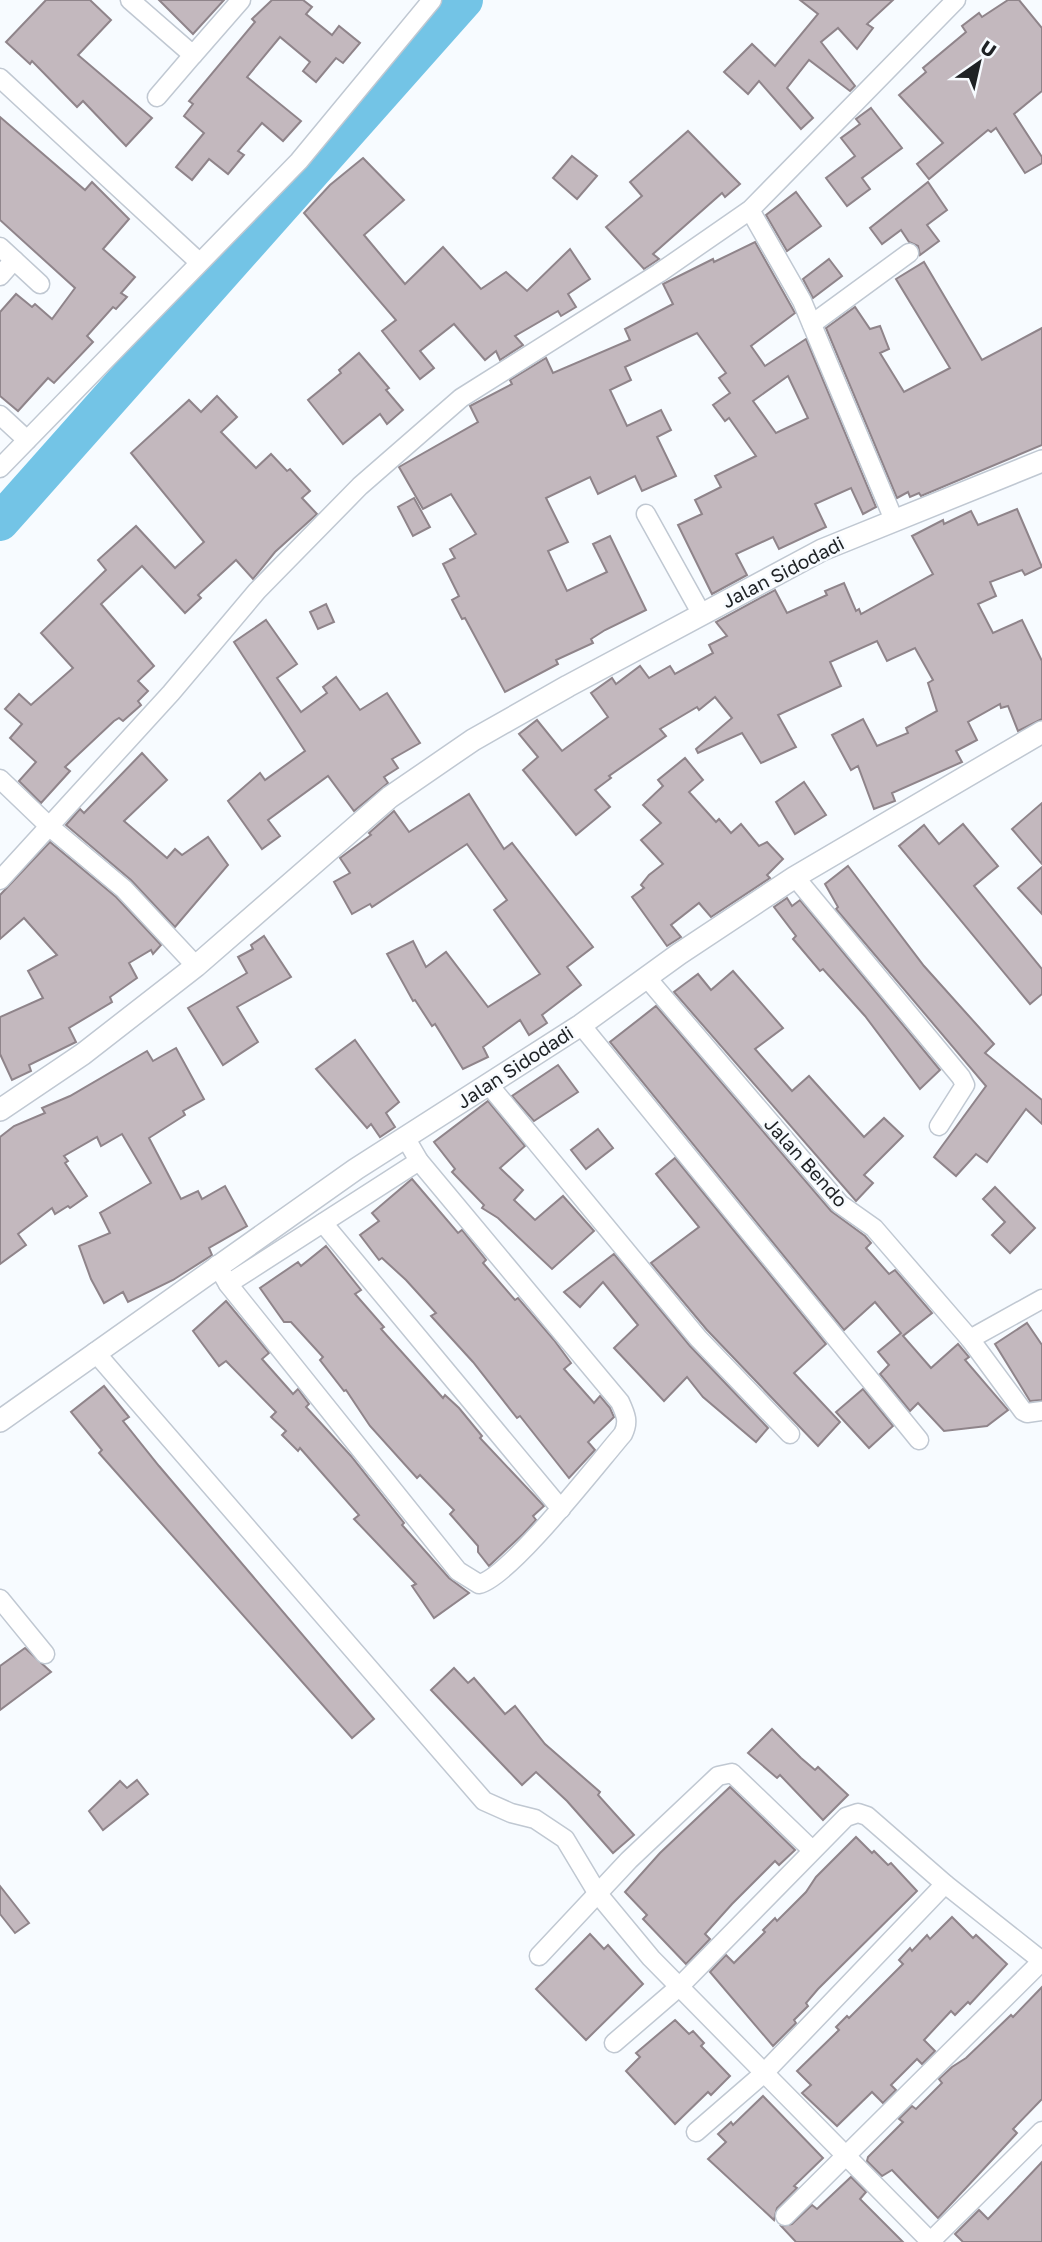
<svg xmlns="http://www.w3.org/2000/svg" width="1042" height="2242" viewBox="0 0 1042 2242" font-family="'Golos Text',sans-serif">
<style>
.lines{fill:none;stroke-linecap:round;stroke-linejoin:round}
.river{stroke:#73c4e6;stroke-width:38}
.building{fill:#c3b8be;stroke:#8f848a;stroke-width:2;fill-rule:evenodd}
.minor-casing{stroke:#c0c8d2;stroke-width:21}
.tertiary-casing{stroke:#c0c8d2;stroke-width:24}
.minor{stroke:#fff;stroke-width:18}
.tertiary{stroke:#fff;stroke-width:21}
.labels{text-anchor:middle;stroke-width:5;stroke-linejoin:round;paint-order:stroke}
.street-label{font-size:19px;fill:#1e2124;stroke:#f7fbff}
</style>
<rect width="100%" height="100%" fill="#f7fbff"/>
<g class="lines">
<polyline class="river" points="0,522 464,0"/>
</g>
<g class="building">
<polygon points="46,0 90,0 111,20 78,55 152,118 126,146 83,101 77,107 32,61 30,64 6,42"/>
<polygon points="159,0 224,0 193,34"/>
<polygon points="272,0 303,0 312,7 306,14 332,35 339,26 360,43 343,63 336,58 316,82 303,71 310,62 280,37 247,77 301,121 283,141 262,123 238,151 244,155 228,174 209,159 192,180 176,167 204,133 184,116 193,104 189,101 255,22 252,19"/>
<polygon points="800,0 893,0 867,24 873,28 857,49 838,28 821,42 855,86 850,91 809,60 787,88 813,118 801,129 759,81 748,94 724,72 752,44 775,66 818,14"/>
<polygon points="1008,0 1019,0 1042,28 1042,91 1014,114 1042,157 1042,163 1025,173 996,128 991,132 988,130 929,179 917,164 943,143 899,95 926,72 923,68 966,32 962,26 979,13 982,17"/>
<polygon points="871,108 902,148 862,178 870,189 847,206 826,178 855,156 841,138 860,124 856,119"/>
<polygon points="0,117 85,190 92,182 129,219 103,249 135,277 121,293 127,297 116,309 113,307 87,336 93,342 54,383 48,378 18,411 0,396 0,312 16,294 32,307 35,304 52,319 75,288 0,220"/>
<polygon points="688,131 740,184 725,197 722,193 653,254 659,259 644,269 606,227 642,196 630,182"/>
<polygon points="572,156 597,176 577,199 553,178"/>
<polygon points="363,158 404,200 364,235 405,284 443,247 481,289 506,272 527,291 570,249 590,279 568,294 576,307 561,316 558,311 515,336 523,345 500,360 496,351 485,360 454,324 420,351 434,368 420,379 382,331 396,320 304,213 330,185"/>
<polygon points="928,182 947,210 927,225 939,241 920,255 918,246 909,242 901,230 882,244 870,228"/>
<polygon points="796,192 821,226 787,251 766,215"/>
<path d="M755,242L795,313L751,346L765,366L806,339L876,507L863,514L851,488L815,504L826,527L779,549L773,537L736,554L747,575L712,594L678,525L702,514L695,500L721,487L715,476L756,456L729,418L725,421L713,405L730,393L719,378L726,373L697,333L625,367L631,380L610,390L627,426L661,410L671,430L657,437L676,476L642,491L635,476L598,494L590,477L546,498L568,542L548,551L567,591L607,572L593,544L610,536L646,610L605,630L591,639L593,643L556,660L558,664L505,692L465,618L462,619L452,600L459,596L443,564L455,558L450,549L476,534L451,494L423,509L399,467L478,422L470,406L512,384L510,380L546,358L553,373L630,340L625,329L673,304L663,284L713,259L714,262ZM788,376L808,418L776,433L753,401Z"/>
<polygon points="829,259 842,276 813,298 803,279"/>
<polygon points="924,262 982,360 1042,328 1042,445 921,496 919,493 910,497 908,492 897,498 826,328 855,307 870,329 880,326 889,349 880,353 904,392 950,368 896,279"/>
<polygon points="359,353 389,388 386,390 403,410 387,424 380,414 343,444 308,400 341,373 339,370"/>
<polygon points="217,396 237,417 221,432 256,468 271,454 287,471 290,469 310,491 302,498 317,514 275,552 253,579 236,560 198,595 201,598 185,613 142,566 101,604 154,666 138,681 148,691 138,701 141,705 123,721 119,718 114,721 65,767 70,771 41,803 19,781 36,762 10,738 22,724 5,709 19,694 31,705 73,668 41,633 106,570 98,560 136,526 175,568 204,542 131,453 189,400 201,412"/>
<polygon points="414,498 430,527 413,536 398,507"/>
<polygon points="1017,509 1042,567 1025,575 1022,570 990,582 996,596 978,604 993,633 1022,620 1042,661 1042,719 1018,731 1008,706 1001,708 1000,704 968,722 977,740 956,751 962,762 892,793 895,801 874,809 858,766 851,770 832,735 863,719 877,746 908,733 906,728 937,711 928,683 933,680 915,648 887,661 877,641 830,662 841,686 778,715 796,747 761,763 742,733 698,753 696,749 732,718 715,697 699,710 697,707 660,729 666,736 609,776 611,778 595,790 610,807 576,835 523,770 538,757 519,734 537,720 562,751 608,717 591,693 612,678 616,684 640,666 649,678 670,666 675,674 713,653 709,645 727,636 716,622 775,590 787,613 827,595 825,591 844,583 856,611 859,609 861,614 933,574 912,536 943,520 944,524 971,511 978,525"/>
<polygon points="326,604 334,622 318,629 310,612"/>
<polygon points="266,620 297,664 277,678 301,712 327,693 323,687 336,677 360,710 387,693 420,743 392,759 398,768 384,777 388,783 354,811 328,776 268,820 280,836 262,849 228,801 260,773 265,780 305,751 234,642"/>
<polygon points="142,753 167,780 124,821 167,858 175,849 182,855 208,837 228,865 175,927 131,880 66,825 80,809 84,813"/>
<polygon points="685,758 703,780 689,792 716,822 719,819 731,833 741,824 759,846 767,842 783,859 767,875 770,878 711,917 699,903 671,925 681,937 667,946 632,897 644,888 641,885 649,875 663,864 641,840 661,823 643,805 663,786 658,780"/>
<polygon points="804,782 826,815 795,834 776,802"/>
<polygon points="469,794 504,849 512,843 593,947 567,967 581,985 542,1015 547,1023 529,1035 520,1020 483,1047 488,1057 463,1069 435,1024 432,1026 415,1000 413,1001 387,954 413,941 426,967 446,952 488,1007 540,974 494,910 507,900 467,844 372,907 370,904 352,914 334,882 350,873 340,858 371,835 369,833 394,811 409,832"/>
<polygon points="1042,803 1042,864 1012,829"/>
<polygon points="963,824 998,866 974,886 1042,969 1042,994 1030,1004 899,846 924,825 939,844"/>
<polygon points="50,842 116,897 161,945 153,954 151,950 129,963 137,978 110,997 112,1002 69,1028 76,1042 29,1065 31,1071 12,1080 0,1054 0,1017 43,998 28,971 57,955 24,918 0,939 0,895"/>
<polygon points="848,866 924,966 994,1044 985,1053 1042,1100 1042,1124 1026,1109 987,1162 976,1154 956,1176 934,1157 986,1086 836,909 838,907 825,884"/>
<polygon points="1042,867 1042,914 1018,888"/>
<polygon points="787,898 792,906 800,900 940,1070 920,1089 865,1016 823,969 820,971 793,939 796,936 774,907"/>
<polygon points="264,936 291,977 237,1007 258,1042 223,1065 188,1008 247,973 238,957 253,949 251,945"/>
<polygon points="733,971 783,1028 755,1049 792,1091 809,1076 864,1137 884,1118 903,1136 864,1175 873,1183 856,1201 674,992 698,974 711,990"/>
<polygon points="656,1006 831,1211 865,1236 871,1243 866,1248 889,1274 895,1270 932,1313 903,1336 931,1368 958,1344 969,1357 965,1360 1008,1410 987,1426 944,1431 918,1403 910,1411 880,1374 889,1365 878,1352 901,1333 875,1302 844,1330 610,1042"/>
<polygon points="355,1040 399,1102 386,1113 395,1127 380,1137 371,1124 367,1128 316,1069"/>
<polygon points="176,1048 204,1099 183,1111 185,1115 149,1138 181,1199 198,1191 202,1199 225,1186 247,1226 209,1248 212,1255 173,1280 128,1302 123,1292 104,1303 91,1279 79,1246 110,1233 100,1213 151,1183 122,1134 101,1146 97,1137 64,1156 68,1161 65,1163 87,1196 70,1208 68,1206 55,1214 52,1208 18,1234 26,1245 0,1264 0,1137 14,1126 45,1113 42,1108 70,1096 147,1051 153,1061"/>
<polygon points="558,1065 578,1092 534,1121 512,1096"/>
<polygon points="488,1101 525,1146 500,1168 523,1190 514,1200 535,1220 563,1196 594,1231 552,1269 498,1218 482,1208 484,1205 452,1172 455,1169 434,1142"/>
<polygon points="598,1129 613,1148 586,1169 571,1150"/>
<polygon points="675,1158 826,1344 794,1373 840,1422 818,1446 707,1330 651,1263 699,1227 656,1174"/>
<polygon points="412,1179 458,1233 462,1230 486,1260 483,1263 515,1300 518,1298 554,1340 571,1363 564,1369 594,1403 600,1396 610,1408 614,1417 588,1442 595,1450 569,1478 520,1416 517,1418 473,1362 431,1316 436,1313 406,1280 382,1258 379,1260 360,1235 379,1221 372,1213"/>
<polygon points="995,1187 1035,1228 1010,1253 992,1235 1005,1222 983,1199"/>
<polygon points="326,1246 361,1290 355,1294 384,1327 381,1329 443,1398 445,1395 459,1408 482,1436 480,1438 544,1506 533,1516 536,1520 523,1534 489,1566 478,1552 478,1546 450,1514 454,1510 420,1475 417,1478 370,1426 346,1390 344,1391 320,1360 323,1357 291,1322 284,1322 260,1288 298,1262 301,1266"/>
<polygon points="614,1254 690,1346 768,1428 756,1442 703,1397 687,1377 664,1401 648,1384 614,1348 638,1325 603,1282 580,1307 564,1292"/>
<polygon points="226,1301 269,1353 262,1359 293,1394 298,1389 309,1404 306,1407 351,1456 404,1523 402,1525 449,1578 469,1593 434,1618 412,1586 416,1584 354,1519 359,1515 300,1448 298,1451 282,1435 286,1431 271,1417 276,1412 226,1361 219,1366 193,1331"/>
<polygon points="1027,1323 1042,1345 1042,1400 1030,1401 995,1344"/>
<polygon points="104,1386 129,1417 123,1421 159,1466 374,1719 352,1738 99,1453 102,1450 71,1412"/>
<polygon points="863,1389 893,1426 869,1448 836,1412"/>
<polygon points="25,1648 51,1672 0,1710 0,1666"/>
<polygon points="454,1668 468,1683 474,1678 505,1714 515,1706 545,1744 600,1792 598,1795 634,1835 613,1853 567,1801 536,1772 522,1785 431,1690"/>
<polygon points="772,1729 801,1758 815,1770 818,1767 848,1795 823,1820 780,1775 777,1778 748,1753"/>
<polygon points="137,1780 148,1794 103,1830 89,1811 120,1781 127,1788"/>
<polygon points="730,1787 795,1850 779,1865 775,1861 732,1904 705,1934 710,1939 686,1964 643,1919 647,1915 625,1892 660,1853"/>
<polygon points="856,1837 872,1853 874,1851 888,1865 891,1863 917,1891 818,1989 806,2003 808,2006 794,2020 796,2023 773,2046 710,1972 726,1955 734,1963 765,1932 763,1930 775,1918 777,1921 806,1892 816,1877"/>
<polygon points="0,1886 29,1923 15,1933 0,1914"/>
<polygon points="952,1917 973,1938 976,1935 1007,1964 970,2004 968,2002 955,2015 951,2011 924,2040 935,2051 922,2064 917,2059 891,2085 896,2090 883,2103 872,2092 837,2126 802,2093 811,2085 797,2071 839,2030 836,2027 847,2016 849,2018 903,1964 899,1960 910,1948 912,1951 927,1935 930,1939"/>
<polygon points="590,1934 604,1949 608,1945 643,1984 586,2040 536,1989"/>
<polygon points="1042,1987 1042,2099 1013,2129 1017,2133 938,2218 892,2170 882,2176 867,2161 868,2157 903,2122 899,2119 912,2106 916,2109 942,2083 939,2079 952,2067 966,2058 1011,2015 1013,2017"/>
<polygon points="675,2020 689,2034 693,2031 704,2043 701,2046 730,2076 711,2095 708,2092 675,2124 626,2071 640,2057 636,2053"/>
<polygon points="763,2096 823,2158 794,2186 797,2188 777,2208 774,2220 708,2159 726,2142 718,2134 731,2122 733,2125"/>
<polygon points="1042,2162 1042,2242 963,2242 955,2234 979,2210 988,2219"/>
<polygon points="851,2177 866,2192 860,2199 903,2242 796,2242 781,2226 792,2224 812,2205 817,2209"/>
</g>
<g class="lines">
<defs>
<g id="minor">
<polyline points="130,0 193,55 241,0"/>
<polyline points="0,78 199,262"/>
<polyline points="157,97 193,55"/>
<polyline points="750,210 802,301 894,520"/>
<polyline points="0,247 40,284"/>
<polyline points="0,276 14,260"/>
<polyline points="812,324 909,253"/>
<polyline points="0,415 27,440"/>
<polyline points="0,468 299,161 432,0"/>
<polyline points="646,514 701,613"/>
<polyline points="0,779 50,827 124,889 196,966"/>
<polyline points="795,877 961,1077 965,1085 939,1126"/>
<polyline points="0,880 171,693 257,591 360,486 461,398 659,273 750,210 956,0"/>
<polyline points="647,978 840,1204 874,1228 970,1339 1042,1299"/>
<polyline points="581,1025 919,1440"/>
<polyline points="489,1085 698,1338 790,1434"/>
<polyline points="323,1223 561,1509"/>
<path d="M217,1265L228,1284L458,1571L479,1584C509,1578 598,1463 623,1434C629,1422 626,1415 620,1402L419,1161L405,1137"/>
<polyline points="228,1284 419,1161"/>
<polyline points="970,1339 1023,1411 1027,1413 1042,1411"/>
<polyline points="95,1352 484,1801 511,1813 535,1819 565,1839 598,1894 651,1958 931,2242"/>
<polyline points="0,1599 45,1654"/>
<polyline points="539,1956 629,1860 718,1776 732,1773 811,1849"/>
<polyline points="614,2043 679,1987 846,1817 858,1813 867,1816 945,1884 1042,1961"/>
<polyline points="696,2132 763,2074 945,1884"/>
<polyline points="785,2216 1042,1961"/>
<polyline points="930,2242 1042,2131"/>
</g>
<g id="tertiary">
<polyline points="0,1110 83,1054 196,966 390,797 473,740 568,686 822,550 1042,461"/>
<polyline points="0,1421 356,1169 581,1025 679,954 795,877 1042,732"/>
</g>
</defs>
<use href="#minor" class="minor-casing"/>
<use href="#tertiary" class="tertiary-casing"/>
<use href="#minor" class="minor"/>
<use href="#tertiary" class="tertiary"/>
</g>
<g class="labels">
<g class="street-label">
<text transform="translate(783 572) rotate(-27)" y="7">Jalan Sidodadi</text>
<text transform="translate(515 1067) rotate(-33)" y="7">Jalan Sidodadi</text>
<text transform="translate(806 1162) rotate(48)" y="7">Jalan Bendo</text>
</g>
</g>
<g transform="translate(979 63) rotate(34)" stroke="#f7fbff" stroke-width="5" paint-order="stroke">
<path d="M0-5L12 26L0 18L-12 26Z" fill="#1e2124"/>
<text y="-10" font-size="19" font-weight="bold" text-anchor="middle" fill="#1e2124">U</text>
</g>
</svg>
